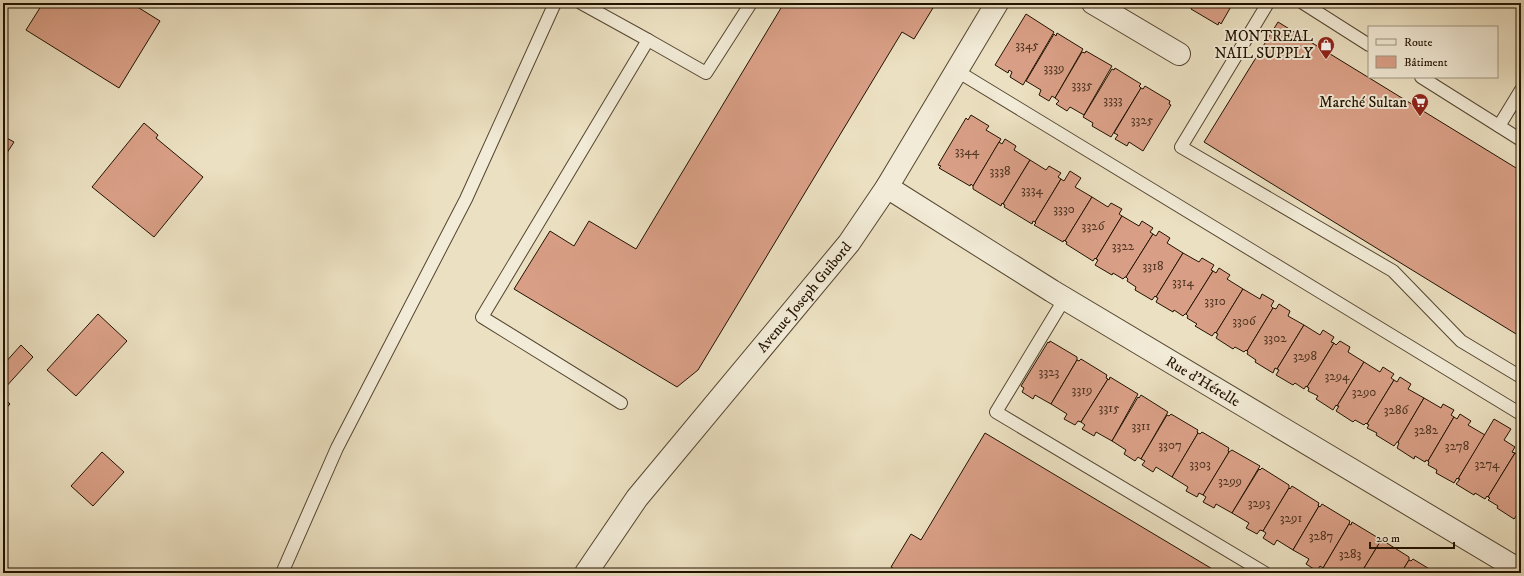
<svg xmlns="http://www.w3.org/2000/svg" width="1524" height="576" viewBox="0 0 1524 576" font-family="'IM FELL DW Pica',serif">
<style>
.building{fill:#d99f86;stroke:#221200}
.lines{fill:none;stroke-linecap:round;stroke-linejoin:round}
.lane-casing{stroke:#544630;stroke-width:14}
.street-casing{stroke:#544630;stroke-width:24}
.lane{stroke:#f2ebd7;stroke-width:12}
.street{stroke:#f2ebd7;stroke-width:22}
.labels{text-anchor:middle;stroke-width:4;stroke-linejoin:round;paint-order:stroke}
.number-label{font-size:13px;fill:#503522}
.poi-label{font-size:15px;fill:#221200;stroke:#f2ebd7;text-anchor:end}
.street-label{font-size:15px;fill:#221200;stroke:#f2ebd7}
</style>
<rect width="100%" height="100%" fill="#ebe0c1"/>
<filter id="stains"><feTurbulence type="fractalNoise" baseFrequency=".005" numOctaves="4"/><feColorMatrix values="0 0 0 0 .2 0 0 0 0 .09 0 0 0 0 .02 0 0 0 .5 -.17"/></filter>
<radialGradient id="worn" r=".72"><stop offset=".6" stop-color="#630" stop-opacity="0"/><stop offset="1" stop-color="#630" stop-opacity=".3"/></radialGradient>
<g class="building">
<polygon points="43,3 131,3 160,21 119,88 26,30"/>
<polygon points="784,3 936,3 914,39 902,32 698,370 677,387 514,289 550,231 574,246 589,221 636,249"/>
<polygon points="1182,3 1193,3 1191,6 1189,4 1187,6"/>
<polygon points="1193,3 1233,3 1221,24 1219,22 1218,25 1191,9"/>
<polygon points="1026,14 1054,32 1023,85 1010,77 1012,72 1009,70 1008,73 995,65"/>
<polygon points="1278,22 1521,171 1521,337 1204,142"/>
<polygon points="1057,33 1083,49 1055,98 1052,96 1049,101 1039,95 1041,90 1026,81 1054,34 1056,36"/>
<polygon points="1086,51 1112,66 1084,115 1070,107 1067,111 1056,104 1059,101 1055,98 1082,52 1085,53"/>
<polygon points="1115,68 1141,84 1139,86 1141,88 1111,137 1092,126 1093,123 1083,117 1112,69 1114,70"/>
<polygon points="1145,86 1170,101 1169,104 1171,105 1143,151 1129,142 1127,146 1115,139 1118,135 1114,133 1141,88 1143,89"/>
<polygon points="971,115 989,126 986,130 1001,139 973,186 971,184 970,186 939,168 941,166 938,165 966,118 968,120"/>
<polygon points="144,123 158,135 156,138 203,177 154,237 92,187"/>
<polygon points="3,136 14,142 3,159"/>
<polygon points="1005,139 1016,146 1014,150 1030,160 1003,204 1002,203 1001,206 973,189 973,186 999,142 1002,144"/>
<polygon points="1030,160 1046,170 1049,166 1061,173 1058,177 1061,179 1035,222 1033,221 1032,224 1004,207 1005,205 1003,204"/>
<polygon points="1070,171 1081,178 1075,187 1092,197 1065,241 1064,240 1063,242 1034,225 1036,223 1035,222 1061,179 1064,181"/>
<polygon points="1092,197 1108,207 1111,203 1122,209 1119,214 1122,216 1096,259 1095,258 1093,261 1066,244 1067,242 1065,241"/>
<polygon points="1122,216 1139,226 1142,221 1153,228 1150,232 1153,234 1126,277 1125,277 1123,279 1113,273 1112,275 1095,265 1098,260 1096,259"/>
<polygon points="1159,231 1170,238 1167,243 1183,253 1156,297 1155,296 1152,300 1135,290 1136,287 1127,281 1128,279 1126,277 1153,234 1156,236"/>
<polygon points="1183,253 1199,262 1202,258 1214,265 1211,270 1213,271 1186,314 1185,314 1183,316 1174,310 1173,312 1156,302 1158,298 1156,297"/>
<polygon points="1219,268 1230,275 1227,279 1243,289 1216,333 1215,332 1212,336 1195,326 1197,324 1187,318 1188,316 1186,314 1213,271 1216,273"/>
<polygon points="1243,289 1260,299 1262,294 1274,301 1271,306 1273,308 1247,351 1246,350 1244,352 1235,347 1233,349 1216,338 1218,334 1216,333"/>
<polygon points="1279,304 1290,311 1288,316 1304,325 1277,369 1275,368 1273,373 1255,362 1256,360 1247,354 1248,352 1247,351 1273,308 1276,309"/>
<polygon points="98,314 127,341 76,396 47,370"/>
<polygon points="1304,325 1320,335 1323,330 1334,337 1331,342 1334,343 1307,387 1306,386 1304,389 1295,383 1293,385 1276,375 1279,370 1277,369"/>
<polygon points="1050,341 1077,357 1077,360 1051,404 1035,395 1033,399 1022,392 1024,388 1021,386 1048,342 1049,343"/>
<polygon points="1340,341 1350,347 1348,352 1364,362 1337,406 1336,405 1333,410 1316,399 1318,396 1308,391 1309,388 1307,387 1334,343 1336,345"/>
<polygon points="21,345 33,357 3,390 3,365"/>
<polygon points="1081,359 1107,375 1106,378 1108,379 1081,422 1078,421 1075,425 1064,419 1067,414 1051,404 1077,360 1079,361"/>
<polygon points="1364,362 1380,372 1383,367 1394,374 1391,378 1394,380 1367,424 1366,423 1364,425 1355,420 1353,422 1336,411 1339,406 1337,406"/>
<polygon points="1110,377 1138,394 1112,441 1096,432 1094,436 1082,429 1085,425 1081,422 1108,379 1109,380"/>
<polygon points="1400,377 1411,384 1408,389 1424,398 1398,442 1397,442 1394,446 1376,435 1377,433 1367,428 1369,425 1367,424 1394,380 1397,382"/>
<polygon points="1141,395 1168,412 1141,459 1138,457 1135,461 1124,454 1126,450 1112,441 1138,397 1139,398"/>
<polygon points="3,397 10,404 3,412"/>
<polygon points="1424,398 1441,408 1443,404 1454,410 1451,415 1454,417 1428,461 1426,460 1425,462 1415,456 1414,459 1397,448 1399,443 1398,442"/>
<polygon points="1171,414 1198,430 1197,432 1198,433 1172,477 1156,467 1153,472 1142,465 1145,461 1141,459 1167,415 1169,416"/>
<polygon points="1460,414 1471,421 1468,425 1485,435 1458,479 1457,478 1454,483 1436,473 1437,470 1428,465 1429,462 1428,461 1454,417 1457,419"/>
<polygon points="1494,419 1511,429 1504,440 1515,447 1512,452 1515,453 1488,497 1487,496 1485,499 1475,493 1474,495 1456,484 1460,479 1458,479"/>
<polygon points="1202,432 1229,448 1228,451 1229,452 1203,495 1199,493 1197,497 1186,491 1188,487 1172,477 1198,433 1200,434"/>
<polygon points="985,433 1219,573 901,573 891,567 911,534 921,540"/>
<polygon points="1232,450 1260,466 1232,513 1216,504 1214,508 1203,502 1206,497 1203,495 1229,452"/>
<polygon points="1520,451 1521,510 1514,519 1497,508 1498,506 1488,500 1490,498 1488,497 1515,453 1518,455"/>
<polygon points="102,452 124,472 93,506 71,486"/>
<polygon points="1262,468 1289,485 1289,488 1263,531 1260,530 1257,534 1246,528 1249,523 1232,513 1259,469 1260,470"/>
<polygon points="1292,486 1319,503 1318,506 1319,506 1293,550 1277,540 1274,545 1263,538 1266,533 1263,531 1289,488 1290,489"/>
<polygon points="1322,504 1350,521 1349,524 1323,568 1320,566 1317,571 1306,564 1309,559 1293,550 1319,506 1320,507"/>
<polygon points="1521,510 1521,523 1518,521 1520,516 1518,515"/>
<polygon points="1352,522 1380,539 1378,541 1380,542 1361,573 1325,573 1326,570 1323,568 1349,524 1351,525"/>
<polygon points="1382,540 1409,557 1409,560 1401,573 1361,573 1380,542 1381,543"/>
<polygon points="1413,559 1436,573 1401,573 1409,560 1411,561"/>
</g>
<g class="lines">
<defs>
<g id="lane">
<polyline points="581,3 648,40"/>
<polyline points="1268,3 1181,147 1393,271 1461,341 1521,377"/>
<polyline points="1303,3 1369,45"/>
<polyline points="957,71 1521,414"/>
<polyline points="1421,77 1521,140"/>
<polyline points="1499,126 1521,90"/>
<polyline points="1065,298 996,412 1265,573"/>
<polyline points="621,403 482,317 648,40 706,73 751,3"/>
<polyline points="282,573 337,448 466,199 555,3"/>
</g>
<g id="street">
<polyline points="1093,3 1179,54"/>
<path id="s1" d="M887,187L1052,291L1521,571"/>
<path id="s2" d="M586,573L637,498L849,243L887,187L997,3"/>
</g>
</defs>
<use href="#lane" class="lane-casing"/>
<use href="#street" class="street-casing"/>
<use href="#lane" class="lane"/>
<use href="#street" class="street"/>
</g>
<defs>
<symbol id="shop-pin" viewBox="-11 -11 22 30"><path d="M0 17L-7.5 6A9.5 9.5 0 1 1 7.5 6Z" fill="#8f2418" stroke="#f2ebd7"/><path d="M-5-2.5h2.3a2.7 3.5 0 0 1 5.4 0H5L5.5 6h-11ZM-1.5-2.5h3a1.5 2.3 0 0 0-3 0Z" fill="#fff"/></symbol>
<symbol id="supermarket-pin" viewBox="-11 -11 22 30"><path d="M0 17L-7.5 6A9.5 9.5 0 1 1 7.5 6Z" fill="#8f2418" stroke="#f2ebd7"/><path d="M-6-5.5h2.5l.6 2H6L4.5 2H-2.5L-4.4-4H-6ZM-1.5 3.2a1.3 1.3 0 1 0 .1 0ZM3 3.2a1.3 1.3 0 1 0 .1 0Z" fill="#fff"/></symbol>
</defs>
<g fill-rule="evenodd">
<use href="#shop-pin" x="1316" y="35" width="20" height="27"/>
<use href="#supermarket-pin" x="1410" y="92" width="20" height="27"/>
</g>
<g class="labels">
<g class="number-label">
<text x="1027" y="49">3345</text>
<text x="1054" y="72">3339</text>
<text x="1082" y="89">3335</text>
<text x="1113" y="104">3333</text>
<text x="1142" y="124">3325</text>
<text x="967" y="155">3344</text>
<text x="1000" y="175">3338</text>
<text x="1032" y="194">3334</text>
<text x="1064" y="213">3330</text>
<text x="1093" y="230">3326</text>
<text x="1123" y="250">3322</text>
<text x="1153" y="270">3318</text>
<text x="1183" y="286">3314</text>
<text x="1215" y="305">3310</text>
<text x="1244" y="325">3306</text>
<text x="1275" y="342">3302</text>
<text x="1305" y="360">3298</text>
<text x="1049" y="376">3323</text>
<text x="1337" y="380">3294</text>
<text x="1082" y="394">3319</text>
<text x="1364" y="396">3290</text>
<text x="1109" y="412">3315</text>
<text x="1396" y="414">3286</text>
<text x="1141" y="430">3311</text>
<text x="1426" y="434">3282</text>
<text x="1170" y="449">3307</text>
<text x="1457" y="450">3278</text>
<text x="1200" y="468">3303</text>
<text x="1487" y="468">3274</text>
<text x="1230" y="485">3299</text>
<text x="1259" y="507">3293</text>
<text x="1291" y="522">3291</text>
<text x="1321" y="540">3287</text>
<text x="1350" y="558">3283</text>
</g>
<g class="poi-label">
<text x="1313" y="41">MONTREAL<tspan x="1313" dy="17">NAIL SUPPLY</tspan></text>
<text x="1407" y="107">Marché Sultan</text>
</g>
<g class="street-label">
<text dy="5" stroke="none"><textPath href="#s2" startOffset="352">Avenue Joseph Guibord</textPath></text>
<text dy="5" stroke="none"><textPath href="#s1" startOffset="371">Rue d'Hérelle</textPath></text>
</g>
</g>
<rect width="1524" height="576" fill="none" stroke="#ebe0c1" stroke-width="16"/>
<rect x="4" y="4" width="1516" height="568" fill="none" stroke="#221200" stroke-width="2"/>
<rect x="8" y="8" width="1508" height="560" fill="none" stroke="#221200"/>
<rect x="1368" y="26" width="130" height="52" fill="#f2ebd7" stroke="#9f9481"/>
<rect x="1376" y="39" width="20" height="6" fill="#f2ebd7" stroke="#9f9481"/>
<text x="1404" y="46" font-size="12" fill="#221200">Route</text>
<rect x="1376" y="56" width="20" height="12" fill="#d99f86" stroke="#9f9481"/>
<text x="1404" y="66" font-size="12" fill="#221200">Bâtiment</text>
<path d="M1370 542v6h84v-6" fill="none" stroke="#221200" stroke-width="2"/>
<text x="1376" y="542" font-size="12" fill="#221200" stroke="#f2ebd7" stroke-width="3" paint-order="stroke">20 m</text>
<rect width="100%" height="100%" filter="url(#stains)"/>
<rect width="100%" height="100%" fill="url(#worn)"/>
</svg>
